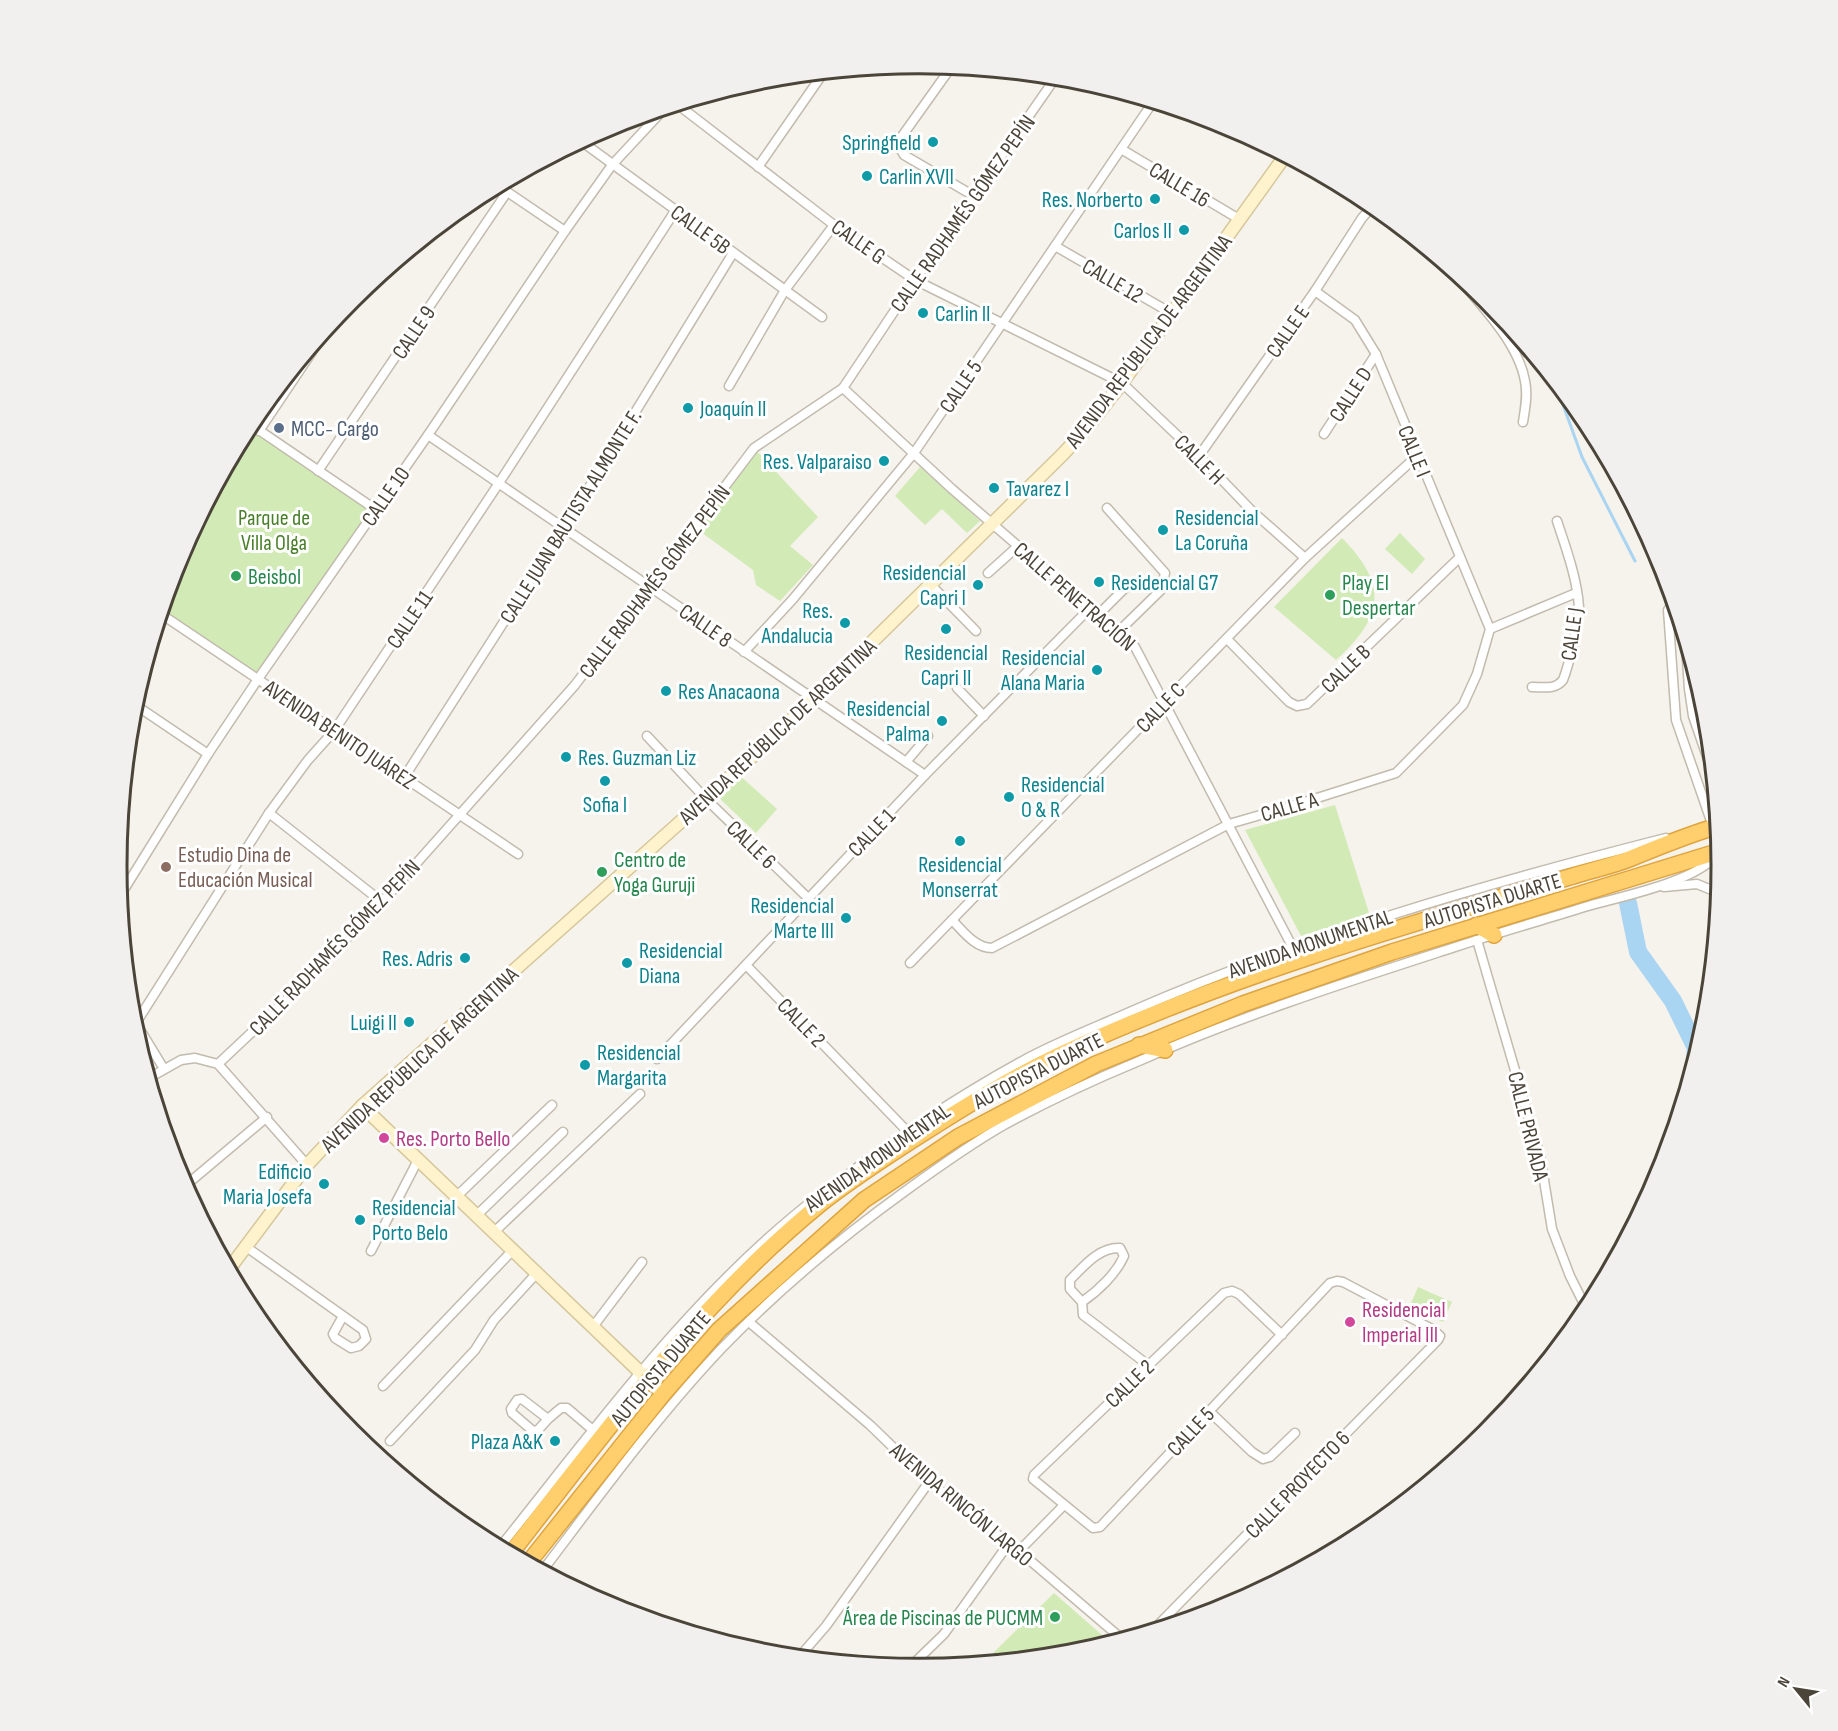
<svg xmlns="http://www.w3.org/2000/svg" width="1838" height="1731" viewBox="0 0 1838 1731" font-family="'Sofia Sans Condensed',sans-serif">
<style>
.green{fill:#d2eab5}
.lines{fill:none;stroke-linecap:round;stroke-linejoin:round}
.stream{stroke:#a9d4f2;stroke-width:3}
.river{stroke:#a9d4f2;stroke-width:18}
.street-casing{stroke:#c2bbae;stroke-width:11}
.secondary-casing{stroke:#d6c79b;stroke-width:15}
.highway-casing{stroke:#e0a43c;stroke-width:18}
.street{stroke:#fff;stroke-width:8}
.secondary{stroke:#fff3cd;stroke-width:12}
.highway{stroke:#ffcf6e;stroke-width:15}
.culture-dot{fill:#0f9aa8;stroke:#fff;stroke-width:2}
.service-dot{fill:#5c6f8a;stroke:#fff;stroke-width:2}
.leisure-dot{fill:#2e9e5b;stroke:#fff;stroke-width:2}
.education-dot{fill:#8d6e63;stroke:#fff;stroke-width:2}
.hotel-dot{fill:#d1479c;stroke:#fff;stroke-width:2}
.labels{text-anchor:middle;stroke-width:6;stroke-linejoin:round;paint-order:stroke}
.culture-label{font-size:22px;fill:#0d838f;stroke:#fff;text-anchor:end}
.street-label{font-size:22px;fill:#4b4439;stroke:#fff}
.service-label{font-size:22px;fill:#4e5e75;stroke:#fff;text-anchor:start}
.park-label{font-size:22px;fill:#4a7f2a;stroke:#fff}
.leisure-label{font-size:22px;fill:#27864d;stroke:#fff;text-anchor:start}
.education-label{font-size:22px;fill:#785e54;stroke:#fff;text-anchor:start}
.hotel-label{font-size:22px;fill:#b23c85;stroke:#fff;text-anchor:start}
.rim{fill:none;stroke:#4b4439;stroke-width:3}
</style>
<rect width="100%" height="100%" fill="#f6f3ec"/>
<g class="green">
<polygon points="250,424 375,509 258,679 161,614 178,558"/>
<polygon points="754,448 818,517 790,546 813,565 780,601 756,585 753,570 694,527"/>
<polygon points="920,467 980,521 967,533 942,509 925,525 895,496"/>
<polygon points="1400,533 1425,559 1412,574 1385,549"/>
<path d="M1342,538C1389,586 1383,617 1336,660L1274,607Z"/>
<polygon points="738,774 777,809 756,833 717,796"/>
<polygon points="1335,805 1370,916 1301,936 1245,830"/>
<polygon points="1418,1287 1452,1302 1443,1322 1409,1308"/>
<polygon points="1054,1593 1110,1642 1075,1653 984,1662"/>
</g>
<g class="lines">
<polyline class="stream" points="1554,380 1582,457 1635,561"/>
<polyline class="river" points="1628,903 1638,952 1673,1001 1696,1048 1695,1058"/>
<defs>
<g id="street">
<polyline points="952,66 900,139 900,148 904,155 974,196"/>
<polyline points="677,104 834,225 915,280 1122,383 1199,456 1252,511 1305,558"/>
<polyline points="581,141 822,317"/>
<polyline points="1121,149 1239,219"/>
<polyline points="758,167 824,72"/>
<polyline points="497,185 565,231"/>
<polyline points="1055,246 1171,313"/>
<path d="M1449,267C1475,299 1518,340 1525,381C1528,395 1525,409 1523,422"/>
<polyline points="1315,291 1355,320 1376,354 1490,629"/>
<polyline points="729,386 785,290 834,225"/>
<polyline points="843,388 952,489 1135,647 1293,948"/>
<polyline points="250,424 375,509"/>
<polyline points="259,431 332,322"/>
<polyline points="1324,434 1376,354"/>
<polyline points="428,435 925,775"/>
<polyline points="1199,456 1315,291 1362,218 1370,209 1375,207"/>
<polyline points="318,471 507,192"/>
<polyline points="1107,508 1165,573 1161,590 1118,632"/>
<polyline points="988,573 1018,546"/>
<polyline points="930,584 976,631"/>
<polyline points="1674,602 1668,610 1676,720 1720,847"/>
<polyline points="161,614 518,854"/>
<polyline points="1098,615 1126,587"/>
<polyline points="1227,639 1289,702 1297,706 1307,704 1460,557"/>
<polyline points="1686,644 1689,689 1693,716 1713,774"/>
<polyline points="744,652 793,599 914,453 1153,102"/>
<path d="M1532,687C1544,687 1555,690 1563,680C1569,665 1579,622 1579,607C1577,578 1566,548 1557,521"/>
<polyline points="957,688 984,716"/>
<polyline points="134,704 208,754"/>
<polyline points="131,714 137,706"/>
<polyline points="1698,722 1698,704 1702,695"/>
<polyline points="647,736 706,799 808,898"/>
<polyline points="906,762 928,736"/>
<polyline points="405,776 564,528 733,253"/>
<polyline points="269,813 382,902"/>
<polyline points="1664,887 1697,884 1719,893"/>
<polyline points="120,896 208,754 258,679 428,435 565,231 612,165 665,108"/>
<path d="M952,920C963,931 975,948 992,948L1229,824L1295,805L1396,773L1463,705L1477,674L1490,629L1576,593"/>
<polyline points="1477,940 1540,1156 1552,1229 1570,1276 1587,1310"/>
<polyline points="910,963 1305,558 1417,456"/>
<polyline points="746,965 907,1131"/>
<polyline points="132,1021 136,1023 164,1069"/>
<polyline points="136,1023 269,813 308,760 334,731 499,483 675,211"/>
<polyline points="657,1059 925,775 1090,608"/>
<polyline points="218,1064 301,986 382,902 575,685 754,448 843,388 915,280 1056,77"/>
<polyline points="149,1078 181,1060 195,1058 218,1064 307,1165"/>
<path d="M834,1185C894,1139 958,1096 1024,1060C1059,1041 1096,1027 1132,1011C1304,936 1485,884 1666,838"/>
<polyline points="185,1186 267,1117"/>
<polyline points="456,1197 552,1105"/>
<polyline points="476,1216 563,1132"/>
<polyline points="493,1233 640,1094"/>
<polyline points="245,1246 363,1330 366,1339 359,1346 351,1348 335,1338 333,1334 343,1316"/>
<polyline points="371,1251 418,1160"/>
<path d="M1082,1302C1098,1291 1116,1274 1124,1256L1120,1248C1099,1247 1084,1266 1070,1280V1289L1082,1302L1083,1315L1148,1365"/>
<polyline points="749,1322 870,1425 929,1482 1019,1551 1122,1639"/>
<polyline points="592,1328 642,1262"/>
<polyline points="383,1386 512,1251"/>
<polyline points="1209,1411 1252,1452 1263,1459 1270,1457 1295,1433"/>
<polyline points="548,1419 538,1430 533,1431 512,1413 511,1409 517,1400 522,1399 548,1419 561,1408 567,1408 594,1431"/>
<polyline points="390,1441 475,1350 494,1320 536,1274"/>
<path d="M500,1547C598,1425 695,1290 821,1194"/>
<polyline points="1019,1551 1064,1505"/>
<path d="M543,1570C600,1495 656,1418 721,1349C777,1291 839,1239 904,1192C937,1168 969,1145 1004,1125C1048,1101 1093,1080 1139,1061C1240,1016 1347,982 1452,948C1497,933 1543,920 1588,906C1623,896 1695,882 1718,854"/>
<polyline points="1155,1628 1438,1340 1440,1336 1432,1329 1343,1282 1337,1281 1330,1283 1100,1527 1093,1528 1033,1479 1034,1475 1224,1293 1232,1291 1239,1294 1282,1335"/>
<polyline points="800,1656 826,1626 929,1482"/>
<polyline points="910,1667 944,1634 1009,1543"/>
</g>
<g id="secondary">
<polyline points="362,1106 663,1394"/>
<polyline points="229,1269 307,1165 362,1106 706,799 813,700 1063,454 1086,429 1122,383 1285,156"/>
</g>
<g id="highway">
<polyline points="1477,925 1494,935"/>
<polyline points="1139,1045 1165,1050"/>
<path d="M511,1553C606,1431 698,1304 819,1205C849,1181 882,1160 914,1139C961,1109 1009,1079 1059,1055C1224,978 1399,927 1573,876C1592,870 1611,866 1629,859C1658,847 1687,835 1718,826"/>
<polyline points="529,1562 663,1394 719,1330 864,1200 958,1137 1096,1064 1243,1004 1392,952 1720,851"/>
</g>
</defs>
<use href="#street" class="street-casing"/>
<use href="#secondary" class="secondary-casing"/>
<use href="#highway" class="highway-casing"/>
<use href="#street" class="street"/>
<use href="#secondary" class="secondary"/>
<use href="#highway" class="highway"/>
</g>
<g class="culture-dot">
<circle cx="933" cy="142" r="6"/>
<circle cx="867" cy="176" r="6"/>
<circle cx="1155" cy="199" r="6"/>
<circle cx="1184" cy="230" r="6"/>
<circle cx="923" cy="313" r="6"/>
<circle cx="688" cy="408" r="6"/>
<circle cx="884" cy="461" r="6"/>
<circle cx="994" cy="488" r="6"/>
<circle cx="1163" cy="530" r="6"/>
<circle cx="1099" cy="582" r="6"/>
<circle cx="978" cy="585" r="6"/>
<circle cx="845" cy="623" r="6"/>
<circle cx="946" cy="629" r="6"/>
<circle cx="1097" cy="670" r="6"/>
<circle cx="666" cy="691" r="6"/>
<circle cx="942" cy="721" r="6"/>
<circle cx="566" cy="757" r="6"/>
<circle cx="605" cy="781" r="6"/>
<circle cx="1009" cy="797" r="6"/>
<circle cx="960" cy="841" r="6"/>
<circle cx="846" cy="918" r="6"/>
<circle cx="465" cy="958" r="6"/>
<circle cx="627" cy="963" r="6"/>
<circle cx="409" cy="1022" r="6"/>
<circle cx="585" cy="1065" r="6"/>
<circle cx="324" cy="1184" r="6"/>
<circle cx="360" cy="1220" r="6"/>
<circle cx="555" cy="1441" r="6"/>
</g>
<circle class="service-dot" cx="279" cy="428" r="6"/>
<g class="leisure-dot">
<circle cx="236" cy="576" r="6"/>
<circle cx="1330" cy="595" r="6"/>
<circle cx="602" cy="872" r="6"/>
<circle cx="1055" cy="1617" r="6"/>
</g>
<circle class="education-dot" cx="166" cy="867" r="6"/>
<g class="hotel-dot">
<circle cx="384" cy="1138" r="6"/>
<circle cx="1350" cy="1322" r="6"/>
</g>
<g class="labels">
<g class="culture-label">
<text x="921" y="150">Springfield</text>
<text x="879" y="184" text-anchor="start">Carlin XVII</text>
<text x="1143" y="207">Res. Norberto</text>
<text x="1172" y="238">Carlos II</text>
<text x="935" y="321" text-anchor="start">Carlin II</text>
<text x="700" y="416" text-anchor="start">Joaquín II</text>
<text x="872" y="469">Res. Valparaiso</text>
<text x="1006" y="496" text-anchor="start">Tavarez I</text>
<text x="1175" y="525" text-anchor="start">Residencial<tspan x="1175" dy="25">La Coruña</tspan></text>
<text x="966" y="580">Residencial<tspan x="966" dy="25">Capri I</tspan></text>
<text x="1111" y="590" text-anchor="start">Residencial G7</text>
<text x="833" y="618">Res.<tspan x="833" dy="25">Andalucia</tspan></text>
<text x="946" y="660" text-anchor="middle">Residencial<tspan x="946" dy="25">Capri II</tspan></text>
<text x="1085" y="665">Residencial<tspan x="1085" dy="25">Alana Maria</tspan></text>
<text x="678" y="699" text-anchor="start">Res Anacaona</text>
<text x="930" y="716">Residencial<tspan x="930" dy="25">Palma</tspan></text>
<text x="578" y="765" text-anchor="start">Res. Guzman Liz</text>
<text x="1021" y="792" text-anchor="start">Residencial<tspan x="1021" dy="25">O &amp; R</tspan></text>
<text x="605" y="812" text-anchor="middle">Sofia I</text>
<text x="960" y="872" text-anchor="middle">Residencial<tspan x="960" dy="25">Monserrat</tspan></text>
<text x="834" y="913">Residencial<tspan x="834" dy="25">Marte III</tspan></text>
<text x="639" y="958" text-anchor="start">Residencial<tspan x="639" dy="25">Diana</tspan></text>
<text x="453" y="966">Res. Adris</text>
<text x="397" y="1030">Luigi II</text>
<text x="597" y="1060" text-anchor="start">Residencial<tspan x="597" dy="25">Margarita</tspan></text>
<text x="312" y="1179">Edificio<tspan x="312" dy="25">Maria Josefa</tspan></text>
<text x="372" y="1215" text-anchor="start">Residencial<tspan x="372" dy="25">Porto Belo</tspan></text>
<text x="543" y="1449">Plaza A&amp;K</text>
</g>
<g class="street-label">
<text transform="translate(1180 184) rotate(31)" y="8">CALLE 16</text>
<text transform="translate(962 213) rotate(-55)" y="8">CALLE RADHAMÉS GÓMEZ PEPÍN</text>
<text transform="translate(701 229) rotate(36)" y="8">CALLE 5B</text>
<text transform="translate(859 241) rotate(35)" y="8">CALLE G</text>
<text transform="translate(1113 280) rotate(30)" y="8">CALLE 12</text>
<text transform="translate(1287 331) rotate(-55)" y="8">CALLE E</text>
<text transform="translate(413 332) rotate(-56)" y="8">CALLE 9</text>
<text transform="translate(1148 341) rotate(-53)" y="8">AVENIDA REPÚBLICA DE ARGENTINA</text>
<text transform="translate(960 386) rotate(-56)" y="8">CALLE 5</text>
<text transform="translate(1350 394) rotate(-57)" y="8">CALLE D</text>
<text transform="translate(1415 451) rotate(68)" y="8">CALLE I</text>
<text transform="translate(1200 459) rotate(45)" y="8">CALLE H</text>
<text transform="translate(385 496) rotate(-55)" y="8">CALLE 10</text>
<text transform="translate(570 516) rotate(-58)" y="8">CALLE JUAN BAUTISTA ALMONTE F.</text>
<text transform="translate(654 581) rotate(-53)" y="8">CALLE RADHAMÉS GÓMEZ PEPÍN</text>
<text transform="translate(1075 596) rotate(41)" y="8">CALLE PENETRACIÓN</text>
<text transform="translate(409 619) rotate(-56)" y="8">CALLE 11</text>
<text transform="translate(706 625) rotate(35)" y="8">CALLE 8</text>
<text transform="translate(1571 634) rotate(-82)" y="8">CALLE J</text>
<text transform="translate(1345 668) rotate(-44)" y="8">CALLE B</text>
<text transform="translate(1160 707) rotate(-46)" y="8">CALLE C</text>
<text transform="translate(777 731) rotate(-43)" y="8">AVENIDA REPÚBLICA DE ARGENTINA</text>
<text transform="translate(340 734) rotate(34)" y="8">AVENIDA BENITO JUÁREZ</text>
<text transform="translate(1289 806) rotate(-16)" y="8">CALLE A</text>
<text transform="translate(871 832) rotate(-46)" y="8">CALLE 1</text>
<text transform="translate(752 844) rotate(44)" y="8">CALLE 6</text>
<text transform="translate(1492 900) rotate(-17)" y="8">AUTOPISTA DUARTE</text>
<text transform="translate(1310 943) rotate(-19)" y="8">AVENIDA MONUMENTAL</text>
<text transform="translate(334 947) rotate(-46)" y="8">CALLE RADHAMÉS GÓMEZ PEPÍN</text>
<text transform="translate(802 1022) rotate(46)" y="8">CALLE 2</text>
<text transform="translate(419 1059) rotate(-43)" y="8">AVENIDA REPÚBLICA DE ARGENTINA</text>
<text transform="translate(1038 1070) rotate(-27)" y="8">AUTOPISTA DUARTE</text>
<text transform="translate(1529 1126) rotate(76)" y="8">CALLE PRIVADA</text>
<text transform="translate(877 1157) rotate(-35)" y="8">AVENIDA MONUMENTAL</text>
<text transform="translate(660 1368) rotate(-50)" y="8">AUTOPISTA DUARTE</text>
<text transform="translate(1129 1383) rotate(-44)" y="8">CALLE 2</text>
<text transform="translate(1190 1431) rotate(-47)" y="8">CALLE 5</text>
<text transform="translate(1297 1484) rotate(-46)" y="8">CALLE PROYECTO 6</text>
<text transform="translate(962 1504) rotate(40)" y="8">AVENIDA RINCÓN LARGO</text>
</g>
<g class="service-label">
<text x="291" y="436">MCC- Cargo</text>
</g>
<g class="park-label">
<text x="274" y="525">Parque de<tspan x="274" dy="25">Villa Olga</tspan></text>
</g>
<g class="leisure-label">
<text x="248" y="584">Beisbol</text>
<text x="1342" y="590">Play El<tspan x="1342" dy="25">Despertar</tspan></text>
<text x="614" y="867">Centro de<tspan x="614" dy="25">Yoga Guruji</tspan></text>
<text x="1043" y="1625" text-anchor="end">Área de Piscinas de PUCMM</text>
</g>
<g class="education-label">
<text x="178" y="862">Estudio Dina de<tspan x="178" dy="25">Educación Musical</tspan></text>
</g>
<g class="hotel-label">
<text x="396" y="1146">Res. Porto Bello</text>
<text x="1362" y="1317">Residencial<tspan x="1362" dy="25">Imperial III</tspan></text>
</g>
</g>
<path d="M0 0H1838V1731H0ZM127 866a792 792 0 1 1 1584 0a792 792 0 1 1-1584 0Z" fill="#f1f0ef" fill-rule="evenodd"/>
<path class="rim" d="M127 866a792 792 0 1 1 1584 0a792 792 0 1 1-1584 0Z"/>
<g transform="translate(1796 1689) rotate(300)" stroke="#ffffff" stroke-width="4.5" paint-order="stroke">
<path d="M0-4.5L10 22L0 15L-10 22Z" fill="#4b4439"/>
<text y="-9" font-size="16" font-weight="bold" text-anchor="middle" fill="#4b4439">N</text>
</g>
</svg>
